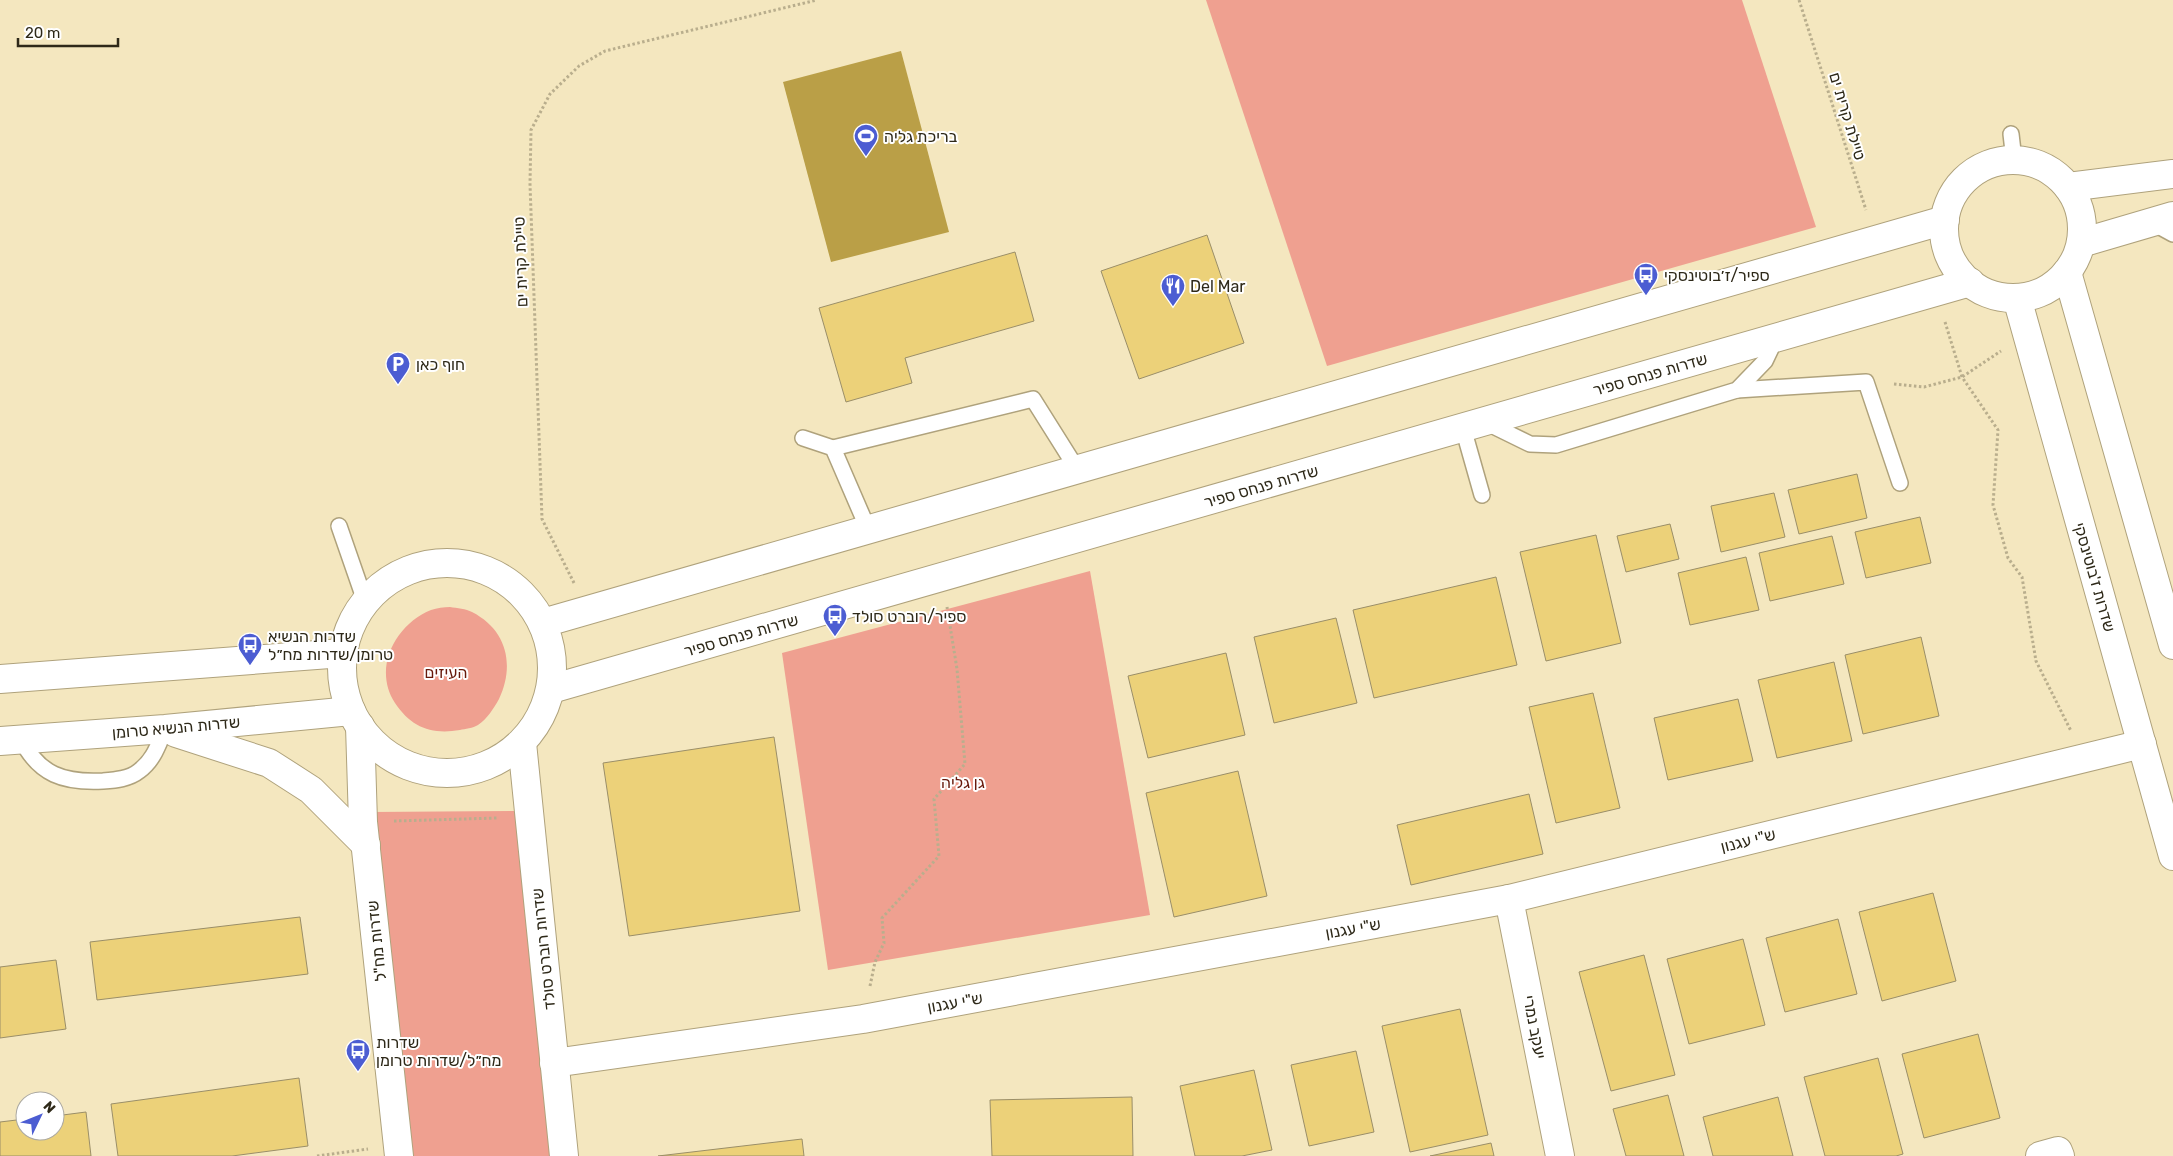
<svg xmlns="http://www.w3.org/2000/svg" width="2173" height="1156" viewBox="0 0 2173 1156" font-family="Rubik,Heebo,sans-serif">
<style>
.green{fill:#efa090}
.water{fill:#ba9f47}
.building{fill:#ecd179;stroke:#9a8e68}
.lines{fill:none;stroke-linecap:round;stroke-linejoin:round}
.service-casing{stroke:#afa27c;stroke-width:18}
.minor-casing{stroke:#afa27c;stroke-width:30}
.tertiary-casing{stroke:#afa27c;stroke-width:30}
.path{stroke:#b9ae8d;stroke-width:3;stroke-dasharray:2.5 2.5;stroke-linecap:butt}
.service{stroke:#fff;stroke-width:15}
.minor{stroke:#fff;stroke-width:28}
.tertiary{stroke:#fff;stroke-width:28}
.labels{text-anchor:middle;stroke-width:4;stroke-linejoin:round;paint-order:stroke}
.street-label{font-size:16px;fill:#2e2919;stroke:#fff}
.poi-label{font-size:16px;fill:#2e2919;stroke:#fff;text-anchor:start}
.park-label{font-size:16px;fill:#67190b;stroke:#fff}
</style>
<rect width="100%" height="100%" fill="#f4e7bf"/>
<g class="green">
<polygon points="1206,0 1742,0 1816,227 1327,366"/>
<polygon points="1090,571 1150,915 828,970 782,653"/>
<path d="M450,607C457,608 466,609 472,612C507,630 515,665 499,699C494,708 487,719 478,725C473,728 465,729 460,730C431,735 411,727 395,703C372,668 396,624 431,610C437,608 444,607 450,607Z"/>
<polygon points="516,811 551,1156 408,1156 370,812"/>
</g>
<polygon class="water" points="901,51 949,232 831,262 783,82"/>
<g class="building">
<polygon points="1207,235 1244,343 1139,379 1101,271"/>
<polygon points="1015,252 1034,321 905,358 912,383 846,402 819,308"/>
<polygon points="1857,474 1867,518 1799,534 1788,490"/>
<polygon points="1774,493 1785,537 1721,552 1711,506"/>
<polygon points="1920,517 1931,563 1866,578 1855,532"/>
<polygon points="1670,524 1679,559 1626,572 1617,536"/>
<polygon points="1596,535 1621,643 1546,661 1520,552"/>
<polygon points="1832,536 1844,584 1770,601 1759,553"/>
<polygon points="1746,557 1759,610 1690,625 1678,573"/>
<polygon points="1496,577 1517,665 1374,698 1353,610"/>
<polygon points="1336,618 1357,703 1274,723 1254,637"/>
<polygon points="1921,637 1939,716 1863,734 1845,655"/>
<polygon points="1226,653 1245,735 1148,758 1128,676"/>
<polygon points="1834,662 1852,741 1777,758 1758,680"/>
<polygon points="1593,693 1620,808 1556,823 1529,707"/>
<polygon points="1738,699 1753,761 1668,780 1654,718"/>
<polygon points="774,737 800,911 629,936 603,763"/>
<polygon points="1238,771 1267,896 1174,917 1146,793"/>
<polygon points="1529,794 1543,854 1411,885 1397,825"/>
<polygon points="1933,893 1956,981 1882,1001 1859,912"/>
<polygon points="300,917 308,974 97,1000 90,942"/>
<polygon points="1838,919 1857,994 1785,1012 1766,938"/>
<polygon points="1743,939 1765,1025 1689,1044 1667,959"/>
<polygon points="1644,955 1675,1075 1611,1091 1579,972"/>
<polygon points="56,960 66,1029 0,1038 0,967"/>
<polygon points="1460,1009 1488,1135 1410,1152 1382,1026"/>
<polygon points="1978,1034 2000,1118 1924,1138 1902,1054"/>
<polygon points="1356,1051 1374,1132 1309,1146 1291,1065"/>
<polygon points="1878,1058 1903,1154 1896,1156 1825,1156 1804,1077"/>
<polygon points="1254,1070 1272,1150 1242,1156 1195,1156 1180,1086"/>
<polygon points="299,1078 308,1146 232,1156 118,1156 111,1104"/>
<polygon points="1668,1095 1684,1156 1626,1156 1613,1109"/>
<polygon points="1132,1097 1133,1156 992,1156 990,1100"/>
<polygon points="1778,1097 1793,1156 1713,1156 1703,1117"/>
<polygon points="86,1112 91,1156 0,1156 0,1122 25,1119 25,1131 55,1131 55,1116"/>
<polygon points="802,1139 804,1156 658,1156"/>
<polygon points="1491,1143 1494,1156 1430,1156"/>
</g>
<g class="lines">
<defs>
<g id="service">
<polyline points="2011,134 2014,160"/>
<polyline points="2151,222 2173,234"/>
<polyline points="1737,390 1866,382 1900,483"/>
<polyline points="1485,422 1530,444 1556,445 1737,390 1765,361 1776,338"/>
<polyline points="1463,428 1482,495"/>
<polyline points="803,438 833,448 868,529"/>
<polyline points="833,448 1033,399 1077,469"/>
<polyline points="339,526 365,601"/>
<path d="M21,739C39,775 64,783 103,781C116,780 129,779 139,771C154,760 158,745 165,729"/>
</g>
<g id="minor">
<polyline points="1509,899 1560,1156"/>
<polyline points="554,1063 863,1019 1509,899 2142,744"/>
<polyline points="2040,1156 2058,1151 2060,1156"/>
</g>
<g id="tertiary">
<circle cx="2013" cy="229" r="69"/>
<polyline points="2068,187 2173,174"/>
<polyline points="2081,243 2173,216"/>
<polyline points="2067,272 2173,645"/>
<polyline points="2017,298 2173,856"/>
<circle cx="447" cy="668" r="105"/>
<polyline points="543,623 1945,220"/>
<polyline points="0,679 343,653"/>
<polyline points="551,689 1970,282"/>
<polyline points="360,726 363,822 399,1156"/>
<polyline points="176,733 269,763 311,790 366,845"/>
<polyline points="0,741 165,729 351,711"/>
<polyline points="522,743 564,1156"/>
</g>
</defs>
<use href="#service" class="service-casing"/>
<use href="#minor" class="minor-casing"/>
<use href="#tertiary" class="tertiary-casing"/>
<g class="path">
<polyline points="1799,0 1866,210"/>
<polyline points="1945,322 1962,377 1998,430 1993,505 2008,558 2022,577 2036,661 2071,731"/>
<polyline points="1894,384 1924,387 1962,377 2001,351"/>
<polyline points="574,583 542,519 530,184 531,130 550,94 579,66 605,51 817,0"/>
<polyline points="394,821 498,818"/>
<polyline points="870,986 875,962 884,943 882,918 939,856 934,799 965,764 957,669 947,607"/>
<polyline points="317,1156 368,1149"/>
</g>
<use href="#service" class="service"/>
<use href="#minor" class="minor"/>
<use href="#tertiary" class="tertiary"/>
</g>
<defs>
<symbol id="stadium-pin" viewBox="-11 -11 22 30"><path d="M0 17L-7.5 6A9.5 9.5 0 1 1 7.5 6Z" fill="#4c5dd2" stroke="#fff"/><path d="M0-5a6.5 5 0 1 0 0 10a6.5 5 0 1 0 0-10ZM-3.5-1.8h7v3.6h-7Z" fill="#fff"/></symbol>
<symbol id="bus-pin" viewBox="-11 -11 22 30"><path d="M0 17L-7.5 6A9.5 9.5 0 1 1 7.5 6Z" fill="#4c5dd2" stroke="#fff"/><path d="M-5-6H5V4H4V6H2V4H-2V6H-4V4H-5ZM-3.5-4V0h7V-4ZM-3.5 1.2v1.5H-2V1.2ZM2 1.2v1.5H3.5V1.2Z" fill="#fff"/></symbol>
<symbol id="restaurant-pin" viewBox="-11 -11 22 30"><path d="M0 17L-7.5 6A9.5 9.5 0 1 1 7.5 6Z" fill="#4c5dd2" stroke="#fff"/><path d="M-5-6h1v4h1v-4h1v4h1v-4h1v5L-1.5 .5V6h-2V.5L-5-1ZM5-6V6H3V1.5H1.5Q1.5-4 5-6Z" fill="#fff"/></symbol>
<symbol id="parking-pin" viewBox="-11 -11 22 30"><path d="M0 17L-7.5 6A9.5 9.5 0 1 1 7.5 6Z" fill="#4c5dd2" stroke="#fff"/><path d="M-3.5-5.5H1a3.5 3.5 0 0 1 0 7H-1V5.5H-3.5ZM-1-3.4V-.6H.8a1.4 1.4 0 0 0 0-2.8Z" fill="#fff"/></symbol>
</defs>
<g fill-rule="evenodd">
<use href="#stadium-pin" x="852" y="122" width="28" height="38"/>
<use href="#bus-pin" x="1632" y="261" width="28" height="38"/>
<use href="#restaurant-pin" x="1159" y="272" width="28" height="38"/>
<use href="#parking-pin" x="384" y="350" width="28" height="38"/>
<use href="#bus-pin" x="821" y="602" width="28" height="38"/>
<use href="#bus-pin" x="236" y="631" width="28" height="38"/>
<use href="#bus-pin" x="344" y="1037" width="28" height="38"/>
</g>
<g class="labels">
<g class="street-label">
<text transform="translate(1848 116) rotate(73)" y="6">טיילת קרית ים</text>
<text transform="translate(520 262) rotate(-92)" y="6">טיילת קרית ים</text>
<text transform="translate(1650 374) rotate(-16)" y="6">שדרות פנחס ספיר</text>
<text transform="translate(1261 486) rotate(-16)" y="6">שדרות פנחס ספיר</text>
<text transform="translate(2095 577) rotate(74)" y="6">שדרות ז'בוטינסקי</text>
<text transform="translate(741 635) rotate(-16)" y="6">שדרות פנחס ספיר</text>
<text transform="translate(176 727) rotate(-5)" y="6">שדרות הנשיא טרומן</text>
<text transform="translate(1748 840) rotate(-14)" y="6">ש"י עגנון</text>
<text transform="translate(1353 928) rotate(-10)" y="6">ש"י עגנון</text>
<text transform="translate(376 941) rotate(-96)" y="6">שדרות מח"ל</text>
<text transform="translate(543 949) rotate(-96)" y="6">שדרות רוברט סולד</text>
<text transform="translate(955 1002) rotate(-10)" y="6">ש"י עגנון</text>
<text transform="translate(1535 1027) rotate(79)" y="6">יעקב נמרי</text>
</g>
<g class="poi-label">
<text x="884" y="142">בריכת גליה</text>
<text x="1664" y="281">ספיר/ז׳בוטינסקי</text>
<text x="1190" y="292">Del Mar</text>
<text x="416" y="370">חוף כאן</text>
<text x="852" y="622">ספיר/רוברט סולד</text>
<text x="268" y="642">שדרות הנשיא<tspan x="268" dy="18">טרומן/שדרות מח״ל</tspan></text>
<text x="376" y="1048">שדרות<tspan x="376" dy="18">מח״ל/שדרות טרומן</tspan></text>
</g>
<g class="park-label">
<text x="446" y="678">העיזים</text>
<text x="963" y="788">גן גליה</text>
</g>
</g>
<g transform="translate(40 1116) rotate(47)"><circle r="24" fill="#ffffff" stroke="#aba9a3"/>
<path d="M0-4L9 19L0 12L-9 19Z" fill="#4c5dd2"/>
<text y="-8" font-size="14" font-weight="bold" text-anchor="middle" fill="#2e2919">N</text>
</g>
<path d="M18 38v8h100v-8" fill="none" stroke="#2e2919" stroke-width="2.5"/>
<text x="25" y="38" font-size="15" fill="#2e2919" stroke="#ffffff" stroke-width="4" paint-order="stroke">20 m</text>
</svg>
